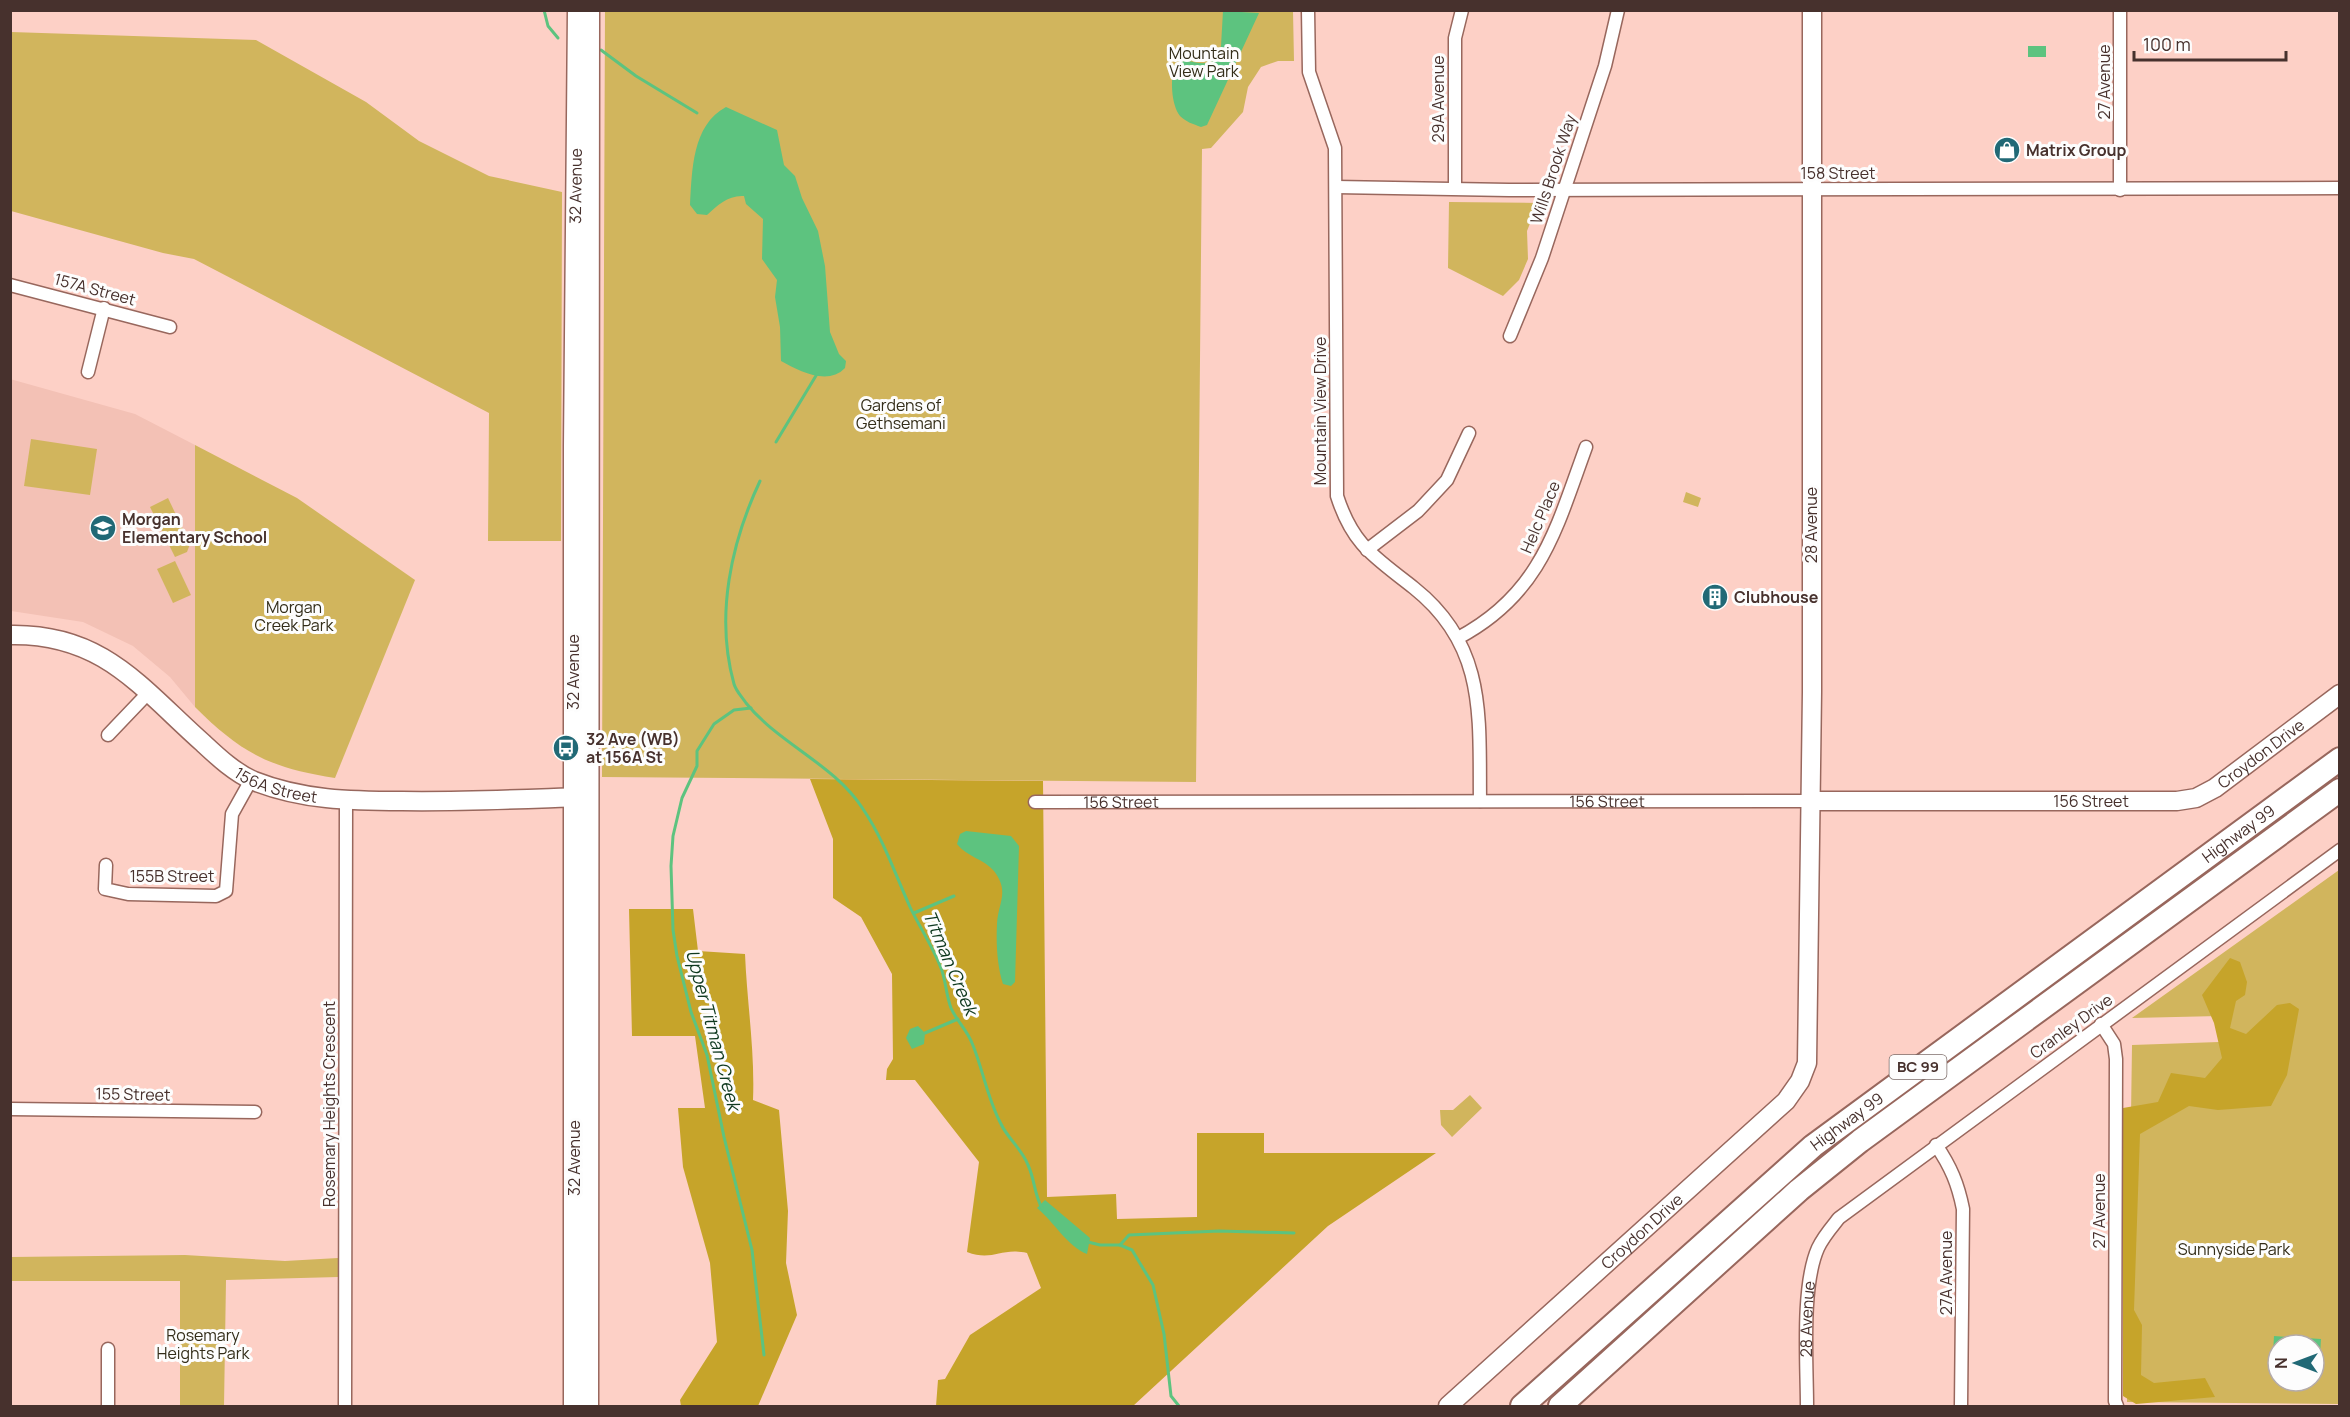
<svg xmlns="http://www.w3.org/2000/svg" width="2350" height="1417" viewBox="0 0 2350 1417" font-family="Manrope,sans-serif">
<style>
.built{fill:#f3c1b5}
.green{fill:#d1b55d;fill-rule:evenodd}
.forest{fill:#c6a42a}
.water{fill:#5dc37f}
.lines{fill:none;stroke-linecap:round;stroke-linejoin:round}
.stream{stroke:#5dc37f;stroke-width:3}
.street-casing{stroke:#98675d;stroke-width:15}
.secondary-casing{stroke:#98675d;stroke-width:21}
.highway-casing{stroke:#98675d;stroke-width:26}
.street{stroke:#fff;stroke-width:12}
.secondary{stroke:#fff;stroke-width:18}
.highway{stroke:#fff;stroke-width:22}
.labels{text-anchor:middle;stroke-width:6;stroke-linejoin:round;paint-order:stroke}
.shield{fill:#fdfdfd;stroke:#7e6e6b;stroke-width:1.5}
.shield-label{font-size:15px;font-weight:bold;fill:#47312d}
.park-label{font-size:16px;fill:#332d19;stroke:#fdfdfd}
.street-label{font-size:16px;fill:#47312d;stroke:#fdfdfd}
.poi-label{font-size:16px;font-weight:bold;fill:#47312d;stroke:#fdfdfd;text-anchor:start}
.water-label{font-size:18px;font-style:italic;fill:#0f391f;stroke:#fdfdfd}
</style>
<rect width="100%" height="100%" fill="#fdd0c6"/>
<polygon class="built" points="10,379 135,414 195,445 195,707 170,677 133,646 83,622 11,611"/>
<g class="green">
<polygon points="605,11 1293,11 1294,61 1278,61 1261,67 1248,87 1243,112 1211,148 1202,149 1196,782 602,777"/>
<polygon points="11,32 256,40 366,102 419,141 489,176 562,192 561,541 488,541 489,413 194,259 163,253 11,211"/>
<polygon points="1449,202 1538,203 1527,231 1528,259 1519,280 1503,296 1448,268"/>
<polygon points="31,439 97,449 90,495 24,486"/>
<path d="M195,445L297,498L415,580L335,778C270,768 241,753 195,707Z"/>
<polygon points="1686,492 1701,498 1698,507 1683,502"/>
<polygon points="168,498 190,544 187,552 175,557 150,507"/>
<polygon points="175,561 191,595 173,603 157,569"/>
<path d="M2339,870V1404L2127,1402L2132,1045L2219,1042V1016L2132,1018ZM2278,1345H2314V1381H2278Z"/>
<polygon points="1470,1095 1482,1108 1452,1137 1441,1125 1440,1110 1453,1110"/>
<polygon points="185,1255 285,1261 338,1258 338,1277 226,1280 224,1406 180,1406 180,1281 11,1281 11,1257"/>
</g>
<g class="forest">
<path d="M810,779L1043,781L1047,1197L1116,1194L1117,1219L1197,1217V1133H1264V1153H1436L1328,1226L1133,1406H936L938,1380L945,1379L970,1335L1041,1288L1027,1253C1000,1247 993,1262 967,1252L979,1162L915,1080H886L887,1069L893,1059L892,974L861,917L833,898V839Z"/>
<path d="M629,909H693L698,951L745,954C747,1003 755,1051 753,1100L779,1110L788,1211L786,1263L797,1315L758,1406H681L680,1400L717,1342L710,1263L683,1167L678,1108H705L695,1036H632Z"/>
<polygon points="2230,958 2240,962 2247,982 2245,995 2236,1001 2230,1028 2246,1034 2277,1005 2290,1003 2299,1009 2287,1075 2271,1106 2218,1110 2189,1106 2140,1134 2134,1310 2142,1325 2141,1375 2154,1383 2205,1378 2215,1397 2136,1404 2123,1396 2123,1108 2158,1102 2171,1073 2205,1078 2222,1058 2214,1023 2202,995"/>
</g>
<g class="water">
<path d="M1223,11L1259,13L1207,125L1201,127C1193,124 1186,122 1180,116C1171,104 1170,78 1175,64C1188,55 1202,70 1216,59L1221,46Z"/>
<rect x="2028" y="46" width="18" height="11"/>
<path d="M726,107L777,130L784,165L795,176L802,198L818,231L825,266L830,332L839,354L846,361L845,368C828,386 799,371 781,361L780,327L775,297L777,280L762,259L763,219L746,204L744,196C728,195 718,205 707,215L697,214L690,205C692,171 692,125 726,107Z"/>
<path d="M966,831L1011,836L1019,846L1015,982L1011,986L1003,984C997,965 996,943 997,924C998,903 1010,892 994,871C984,859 967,857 957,844L960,834Z"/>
<polygon points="918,1026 925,1033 924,1044 912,1049 906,1038 910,1029"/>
<path d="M1045,1200L1090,1238L1087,1254C1068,1247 1054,1222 1037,1208Z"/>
<polygon points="2274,1336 2321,1339 2320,1356 2314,1356 2314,1345 2278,1345 2278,1354 2273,1353"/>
</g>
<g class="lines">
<g class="stream">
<polyline points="544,10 548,26 558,38"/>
<polyline points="601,50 636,76 697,113"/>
<polyline points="776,442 817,374"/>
<path d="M760,481C731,543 715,616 734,684C736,691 742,697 746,703C779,744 834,764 863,809C884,840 895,874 910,907C920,928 933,947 941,968C946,981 946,995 951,1008C956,1020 967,1030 972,1043C983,1069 987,1098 1001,1124C1008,1139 1022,1149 1028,1165C1035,1180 1034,1194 1042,1208"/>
<polyline points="751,708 734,710 714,724 697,751 697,766 682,798 673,836 671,866 673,930 677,956 691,1012 707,1055 724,1137 752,1250 764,1355"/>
<polyline points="914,913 954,896"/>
<polyline points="925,1033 958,1019"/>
<polyline points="1088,1242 1100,1245 1120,1245 1129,1235 1219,1231 1294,1233"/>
<polyline points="1120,1245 1132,1250 1153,1285 1164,1334 1171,1396 1179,1406"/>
</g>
<defs>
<g id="street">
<path d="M1308,10L1309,72L1335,148L1337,496C1353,546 1375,557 1414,588C1487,646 1479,717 1480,801"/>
<polyline points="1336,187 1509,190 2340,188"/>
<polyline points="1455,188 1455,38 1462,10"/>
<polyline points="2120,190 2120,10"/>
<polyline points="10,285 170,327"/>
<polyline points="1510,336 1542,258 1605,66 1618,10"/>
<polyline points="88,372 104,308"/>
<polyline points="1367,550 1418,511 1447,480 1469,433"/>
<path d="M1458,638C1541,594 1556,529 1586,447"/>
<polyline points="108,735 150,691"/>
<path id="s1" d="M1035,802L1811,801"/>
<polyline points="106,865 105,889 128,894 216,896 226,891 232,814 251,780"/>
<polyline points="2101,1024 2114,1044 2116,1059 2115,1401 2117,1406"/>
<polyline points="10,1109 255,1112"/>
<path d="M1936,1145C1951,1167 1958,1184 1963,1209L1961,1406"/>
<polyline points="108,1349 108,1406"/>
<polyline points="345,1406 346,801"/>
<path id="s2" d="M1807,1406C1807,1364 1801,1286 1818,1248C1823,1237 1831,1228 1839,1218L2340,850"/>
</g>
<g id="secondary">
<path id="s3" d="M10,635C103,633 141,688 203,743C218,757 235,773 254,781C302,800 350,801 402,801C463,802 524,799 584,797"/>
<path id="s4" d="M1811,801H2177L2196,798L2215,788L2340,694"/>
<path id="s5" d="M573,1406V446L577,10"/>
<polyline points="589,1406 590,10"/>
<path id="s6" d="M1448,1406L1786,1101L1800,1081L1807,1063L1812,692V10"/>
</g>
<g id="highway">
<path id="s7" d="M1522,1406L1813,1146L2340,759"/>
<polyline points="1560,1406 1799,1190 1860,1141 2340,790"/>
</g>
</defs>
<use href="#street" class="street-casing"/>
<use href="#secondary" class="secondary-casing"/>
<use href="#highway" class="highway-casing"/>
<use href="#street" class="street"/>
<use href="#secondary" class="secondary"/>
<use href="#highway" class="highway"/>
</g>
<defs>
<symbol id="shop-disc" viewBox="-11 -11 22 22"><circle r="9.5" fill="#216976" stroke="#fdfdfd"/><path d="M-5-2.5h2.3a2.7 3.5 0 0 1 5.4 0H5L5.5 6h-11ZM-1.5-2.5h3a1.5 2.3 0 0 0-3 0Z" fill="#fff"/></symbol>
<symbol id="school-disc" viewBox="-11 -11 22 22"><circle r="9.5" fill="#216976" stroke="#fdfdfd"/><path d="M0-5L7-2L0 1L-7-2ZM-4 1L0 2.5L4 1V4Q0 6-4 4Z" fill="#fff"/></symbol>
<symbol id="building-disc" viewBox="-11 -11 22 22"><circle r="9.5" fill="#216976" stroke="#fdfdfd"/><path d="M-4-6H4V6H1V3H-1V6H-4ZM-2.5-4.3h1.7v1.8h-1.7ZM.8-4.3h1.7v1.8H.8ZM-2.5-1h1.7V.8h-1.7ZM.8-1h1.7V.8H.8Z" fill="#fff"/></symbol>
<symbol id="bus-disc" viewBox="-11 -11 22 22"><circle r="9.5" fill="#216976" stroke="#fdfdfd"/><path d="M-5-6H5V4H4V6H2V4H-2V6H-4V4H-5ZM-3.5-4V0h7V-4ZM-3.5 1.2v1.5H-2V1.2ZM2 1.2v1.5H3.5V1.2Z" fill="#fff"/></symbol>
</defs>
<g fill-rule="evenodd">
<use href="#shop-disc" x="1992" y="135" width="30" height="30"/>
<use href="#school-disc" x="88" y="513" width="30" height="30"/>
<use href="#building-disc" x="1700" y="582" width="30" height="30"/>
<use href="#bus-disc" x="551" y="733" width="30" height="30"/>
</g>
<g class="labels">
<rect class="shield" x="1889.5" y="1055" width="57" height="24" rx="4.5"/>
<g class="shield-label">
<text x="1918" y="1072">BC 99</text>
</g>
<g class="park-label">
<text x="1204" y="59">Mountain<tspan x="1204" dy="18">View Park</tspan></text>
<text x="901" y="411">Gardens of<tspan x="901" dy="18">Gethsemani</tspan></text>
<text x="294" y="613">Morgan<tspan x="294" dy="18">Creek Park</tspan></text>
<text x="2234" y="1255">Sunnyside Park</text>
<text x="203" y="1341">Rosemary<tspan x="203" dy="18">Heights Park</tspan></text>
</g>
<g class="street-label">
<text transform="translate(2104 82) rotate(-90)" y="6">27 Avenue</text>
<text transform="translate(1438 99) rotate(-90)" y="6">29A Avenue</text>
<text transform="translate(1553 169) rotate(-72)" y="6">Wills Brook Way</text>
<text x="1838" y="179">158 Street</text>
<text dy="6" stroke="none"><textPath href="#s5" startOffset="1220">32 Avenue</textPath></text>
<text transform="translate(95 289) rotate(15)" y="6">157A Street</text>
<text transform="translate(1320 411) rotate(-90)" y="6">Mountain View Drive</text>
<text transform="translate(1540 517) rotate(-67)" y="6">Helc Place</text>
<text transform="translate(1811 525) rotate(-90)" y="6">28 Avenue</text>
<text transform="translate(573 672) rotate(-90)" y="6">32 Avenue</text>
<text dy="6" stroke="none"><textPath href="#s4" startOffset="464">Croydon Drive</textPath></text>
<text dy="6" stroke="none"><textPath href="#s3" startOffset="315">156A Street</textPath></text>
<text dy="6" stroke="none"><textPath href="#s1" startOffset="86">156 Street</textPath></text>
<text dy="6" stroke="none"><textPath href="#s1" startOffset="572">156 Street</textPath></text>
<text dy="6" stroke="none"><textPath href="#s4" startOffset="280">156 Street</textPath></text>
<text dy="6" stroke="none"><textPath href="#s7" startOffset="918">Highway 99</textPath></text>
<text x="172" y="882">155B Street</text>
<text transform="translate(2071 1026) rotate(-36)" y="6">Cranley Drive</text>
<text transform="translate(133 1094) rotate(1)" y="6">155 Street</text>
<text transform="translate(329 1104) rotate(-90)" y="6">Rosemary Heights Crescent</text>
<text dy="6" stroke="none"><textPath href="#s7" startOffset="432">Highway 99</textPath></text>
<text transform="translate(574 1158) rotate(-90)" y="6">32 Avenue</text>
<text transform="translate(2099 1211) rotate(-90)" y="6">27 Avenue</text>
<text dy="6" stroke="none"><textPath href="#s6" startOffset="261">Croydon Drive</textPath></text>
<text transform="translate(1946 1273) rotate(-90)" y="6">27A Avenue</text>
<text dy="6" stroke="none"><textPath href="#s2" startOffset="87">28 Avenue</textPath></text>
</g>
<g class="poi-label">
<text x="2026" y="156">Matrix Group</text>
<text x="122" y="525">Morgan<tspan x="122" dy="18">Elementary School</tspan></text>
<text x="1734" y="603">Clubhouse</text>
<text x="586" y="745">32 Ave (WB)<tspan x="586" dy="18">at 156A St</tspan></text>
</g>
<g class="water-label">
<text transform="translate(950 963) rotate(67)" y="6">Titman Creek</text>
<text transform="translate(713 1030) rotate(75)" y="6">Upper Titman Creek</text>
</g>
</g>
<rect width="2350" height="1417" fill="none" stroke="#47312d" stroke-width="24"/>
<g transform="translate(2296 1363) rotate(270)"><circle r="28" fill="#fdfdfd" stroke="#b4abaa" stroke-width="1.5"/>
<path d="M0-4.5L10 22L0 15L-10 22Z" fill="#216976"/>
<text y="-9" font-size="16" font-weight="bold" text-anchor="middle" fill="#47312d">N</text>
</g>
<path d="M2134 51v9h152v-9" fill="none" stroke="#47312d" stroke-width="3"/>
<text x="2143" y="51" font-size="18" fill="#47312d" stroke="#fdfdfd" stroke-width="4.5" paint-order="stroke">100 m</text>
</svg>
